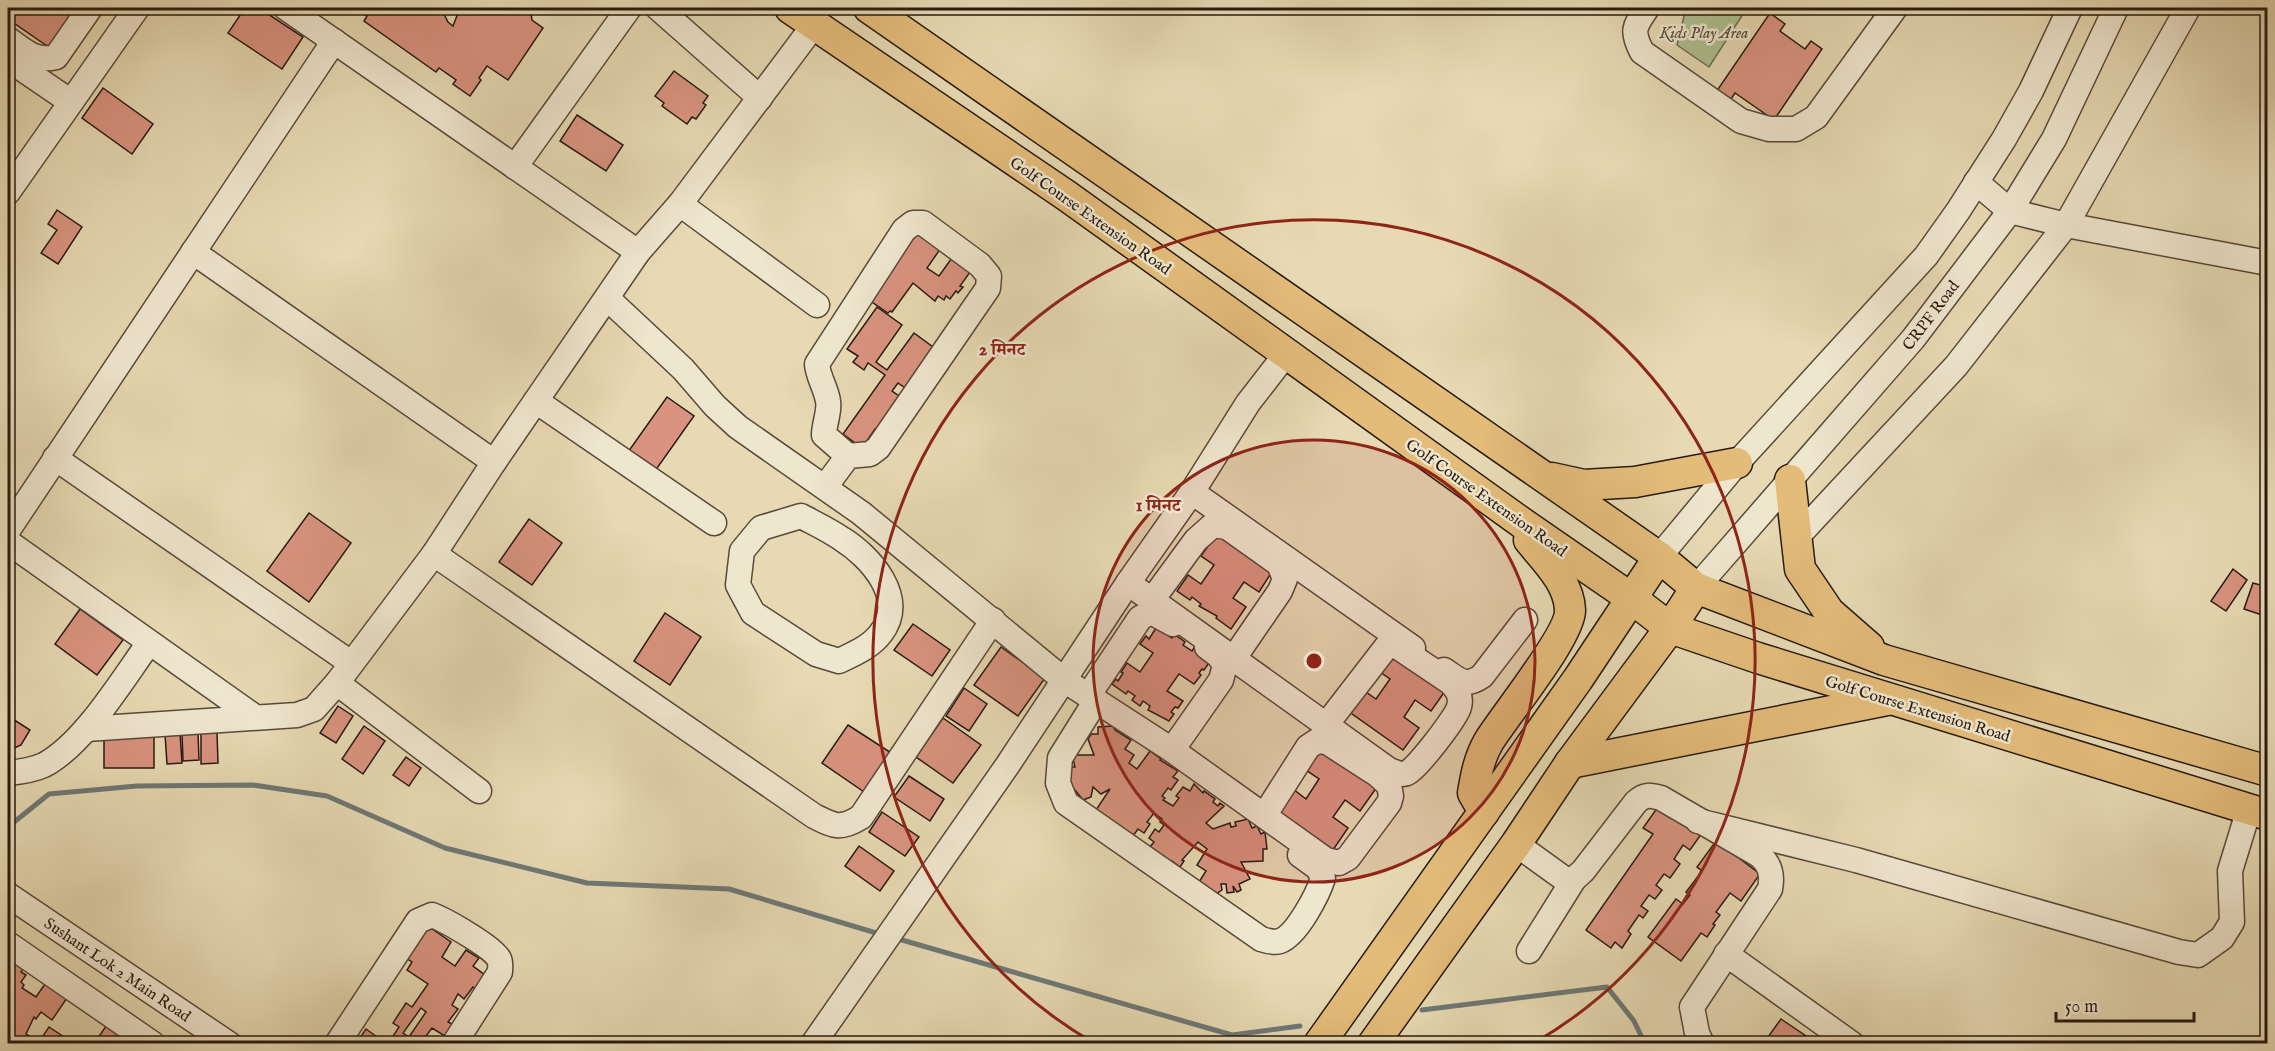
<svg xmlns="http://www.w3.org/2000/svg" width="2275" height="1051" viewBox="0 0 2275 1051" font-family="'IM FELL English','Noto Serif Devanagari',serif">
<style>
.green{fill:#aec092;stroke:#6b6d51;stroke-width:1.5}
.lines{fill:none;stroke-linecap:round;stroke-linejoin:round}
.stream{stroke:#6e7875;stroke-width:5}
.building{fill:#d99380;stroke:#281a10;stroke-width:1.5;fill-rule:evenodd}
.minor-casing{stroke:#584a39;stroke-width:27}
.major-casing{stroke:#281a10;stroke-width:33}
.minor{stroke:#efe6ce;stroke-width:24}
.major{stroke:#e3bc7a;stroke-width:30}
.ring{fill:none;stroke:#8f2418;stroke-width:3}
.labels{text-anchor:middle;stroke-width:5;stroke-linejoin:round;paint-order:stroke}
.park-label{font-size:16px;font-style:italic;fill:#504c37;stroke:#efe6ce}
.street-label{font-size:16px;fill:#281a10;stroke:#efe6ce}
.centre{fill:#8f2418;stroke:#efe6ce;stroke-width:3}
.ring-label{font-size:18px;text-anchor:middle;font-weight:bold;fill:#8f2418;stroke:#efe6ce;stroke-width:5;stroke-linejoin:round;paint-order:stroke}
</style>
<rect width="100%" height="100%" fill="#e6d9b3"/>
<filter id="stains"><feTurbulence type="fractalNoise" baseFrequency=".00333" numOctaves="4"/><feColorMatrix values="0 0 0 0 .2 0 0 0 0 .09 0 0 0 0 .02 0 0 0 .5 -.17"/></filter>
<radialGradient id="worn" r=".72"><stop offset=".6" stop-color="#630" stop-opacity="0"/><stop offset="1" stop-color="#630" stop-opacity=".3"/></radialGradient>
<polygon class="green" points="1686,8 1747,8 1709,67 1677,45"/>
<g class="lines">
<g class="stream">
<polyline points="8,827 49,794 137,786 253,785 327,796 445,848 587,883 729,889 883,935"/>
<polyline points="895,938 1232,1035 1300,1026"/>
<polyline points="1422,1010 1607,987 1634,1021 1645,1044"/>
</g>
</g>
<g class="building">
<polygon points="8,8 82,8 53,50 8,19"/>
<polygon points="245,8 259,8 303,37 282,69 228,33"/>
<polygon points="363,8 441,8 448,22 453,26 460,8 524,8 531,14 532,20 543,28 508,80 487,66 479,78 481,80 470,96 453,84 456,80 439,68 436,72 364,21 367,16 360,12"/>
<polygon points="1770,13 1785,24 1780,31 1805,49 1811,41 1822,49 1774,120 1735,93 1727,105 1714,95"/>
<polygon points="674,71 708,96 703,103 706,105 696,119 692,117 687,124 662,106 664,103 655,96"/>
<polygon points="103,88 153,124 132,154 82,118"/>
<polygon points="577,115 623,145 606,171 560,141"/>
<polygon points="57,210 82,227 58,264 41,253 57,230 48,224"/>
<polygon points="920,229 943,245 927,268 939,276 954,255 973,268 960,286 963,287 958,293 956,291 950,299 946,296 944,300 938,296 935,301 913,283 892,312 890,311 888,313 869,300"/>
<polygon points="877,307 902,325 876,362 887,370 914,333 937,350 908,390 898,383 892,391 902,398 880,432 875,429 862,448 843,434 885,375 868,363 864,370 853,362 858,356 847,349"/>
<polygon points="667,397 694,416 655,471 628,452"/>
<polygon points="309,513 351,543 309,602 267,571"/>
<polygon points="529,519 562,543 532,585 499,562"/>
<polygon points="1218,532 1273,570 1259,592 1244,582 1233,598 1246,607 1231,629 1216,618 1217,616 1199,606 1201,604 1192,597 1190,600 1177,591 1188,575 1201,584 1214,565 1201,556"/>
<polygon points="2233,569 2247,580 2226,611 2211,601"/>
<polygon points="2253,583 2268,587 2268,617 2244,609"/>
<polygon points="80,609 123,640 97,675 55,644"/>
<polygon points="665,613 701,637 670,685 634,661"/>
<polygon points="913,624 950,650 932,676 894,650"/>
<polygon points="1156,628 1172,638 1174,634 1185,642 1183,645 1192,651 1194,648 1211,660 1204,670 1202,669 1199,673 1201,675 1194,684 1179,674 1167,691 1183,701 1178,708 1175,707 1171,712 1174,714 1169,721 1148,710 1150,706 1143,701 1140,706 1132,700 1135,696 1128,691 1126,694 1112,684 1116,679 1118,681 1123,673 1121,672 1127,663 1140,672 1153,653 1140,644 1146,636 1149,639"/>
<polygon points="1001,647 1045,678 1018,716 974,685"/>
<polygon points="1392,648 1448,687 1431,711 1415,700 1404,717 1419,728 1403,750 1348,711 1363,690 1376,699 1390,679 1377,670"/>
<polygon points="964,688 987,704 969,731 946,716"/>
<polygon points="338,706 353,716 336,743 320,733"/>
<polygon points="8,716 30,730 21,745 8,751"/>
<polygon points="943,718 981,745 953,783 916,757"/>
<polygon points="848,725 896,756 870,796 822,763"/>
<polygon points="364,726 385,741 363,774 342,759"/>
<polygon points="1113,726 1115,730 1131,740 1125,749 1134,755 1129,763 1137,769 1150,751 1161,759 1160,760 1178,771 1173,777 1178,780 1171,790 1168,788 1162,796 1165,798 1163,800 1173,806 1179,798 1176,796 1183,787 1190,791 1194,784 1203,793 1204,791 1215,799 1213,802 1218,806 1220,803 1224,806 1206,823 1213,829 1230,823 1231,827 1236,826 1235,822 1248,819 1252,828 1257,826 1261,834 1265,832 1267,849 1263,849 1263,861 1241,862 1250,879 1239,884 1241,890 1237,892 1233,886 1234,892 1227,893 1226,884 1221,884 1222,890 1216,894 1199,882 1206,871 1197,865 1207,849 1198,842 1182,860 1184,861 1180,867 1172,861 1170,864 1149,848 1154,842 1149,838 1155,829 1159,832 1164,825 1160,822 1162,819 1154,813 1147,822 1150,824 1144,833 1138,829 1133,836 1096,810 1110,789 1101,794 1093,787 1091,797 1083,800 1070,784 1068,767 1075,767 1073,759 1076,755 1094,755 1088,739 1091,734 1098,734 1098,727"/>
<polygon points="180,733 182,763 167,764 165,734"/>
<polygon points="182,733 198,733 199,760 183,761"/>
<polygon points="201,733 217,733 218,763 201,764"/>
<rect x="104" y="737" width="50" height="31"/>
<polygon points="1322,748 1377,787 1360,811 1345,800 1333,817 1348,828 1333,850 1278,811 1293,789 1306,799 1319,779 1306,770"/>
<polygon points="406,757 421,768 409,786 393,775"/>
<polygon points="909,776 944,799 930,821 894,797"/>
<polygon points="1660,804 1702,833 1690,850 1683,845 1674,859 1680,864 1670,878 1664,874 1656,885 1662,890 1655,899 1649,895 1641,906 1648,911 1643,918 1639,915 1628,931 1631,934 1622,948 1615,942 1611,948 1586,930 1653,834 1643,828"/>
<polygon points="882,812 919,837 905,856 869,832"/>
<polygon points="1716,841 1760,874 1741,901 1730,893 1716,912 1720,915 1713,924 1715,925 1707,937 1701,933 1681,961 1648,937 1676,899 1683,904 1690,895 1686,892 1702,871 1697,867"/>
<polygon points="859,846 894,871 880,891 845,866"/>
<path d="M425,924L451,942L442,957L455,966L466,950L479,958L473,966L489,978L480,992L473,987L464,999L458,994L452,1005L458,1009L448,1022L456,1026L448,1038L432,1028L426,1036L436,1044H388L399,1027L393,1023L406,1003L412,1007L428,984L407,970L412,962L403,956ZM421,1008L426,1012L409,1037L403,1033Z"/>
<polygon points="9,959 23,969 21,972 26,975 21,982 24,985 22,988 36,997 45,984 67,998 52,1020 41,1012 36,1019 34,1017 26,1034 39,1042 49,1027 64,1037 62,1040 67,1044 8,1044 8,962"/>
<polygon points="1781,1019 1806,1036 1800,1044 1763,1044"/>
<polygon points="106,1026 121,1036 119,1040 124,1044 94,1044"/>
<polygon points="366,1029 387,1044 347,1044 352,1037 358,1041"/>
</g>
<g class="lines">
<defs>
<g id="minor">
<polyline points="286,8 638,252"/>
<polyline points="658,8 760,98"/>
<path d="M1647,8C1634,27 1631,31 1642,52L1741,121L1769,129H1796L1816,117L1895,8"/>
<path d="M8,39C24,51 35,62 56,57L90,8"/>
<polyline points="8,59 71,102"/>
<polyline points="515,167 629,8"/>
<polyline points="1976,182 2010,211 2066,225 2268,263"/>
<polyline points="8,192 137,8"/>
<polyline points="680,204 817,305"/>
<polyline points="193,252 494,462"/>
<polyline points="607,298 683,369 715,406 738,427 861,513 1064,680 1172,750 1326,860 1339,863 1348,858 1389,803 1391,796 1389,785 1378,775 1327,742 1317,741 1308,747 1264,816"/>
<polyline points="536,401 714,523"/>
<polyline points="55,458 351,663"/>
<path d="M825,487L848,456L870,454L878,448L988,288L989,276L980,265L923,223H913L904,230L817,364C818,377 826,388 828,401C830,411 824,424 824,435L848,456"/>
<polyline points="1192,492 1413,648"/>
<path d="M801,516C814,523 829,530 842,539C871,557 908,599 881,633C871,647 853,654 839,661L816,654L753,613L738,585L742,551L761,528Z"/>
<polyline points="8,530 334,41"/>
<polyline points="1796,538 1956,366 2066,225 2188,8"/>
<polyline points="8,542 255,717"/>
<path d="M434,554L814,816C834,826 840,830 861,817L993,620"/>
<polyline points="1659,557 1737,463 1926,256 1958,211 2004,139 2031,91 2070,8"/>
<path d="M1128,583L1389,770C1395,772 1402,776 1407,773C1416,770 1458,715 1459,707C1462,696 1457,689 1450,682L1395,645L1387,646L1326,725"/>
<polyline points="1696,588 1913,339 2010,211 2054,139 2116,8"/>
<polyline points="1152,600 1196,540 1213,525 1227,527 1279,564 1285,579 1280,591 1234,658"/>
<path d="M1444,670C1459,680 1465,688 1482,676L1525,620"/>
<polyline points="337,683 479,791"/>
<polyline points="1088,696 1140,618 1151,612 1173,624"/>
<path d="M1090,710L1060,758L1058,783L1066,803L1261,939C1267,941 1274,943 1280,941C1297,935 1318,894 1323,878L1318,868L1300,855"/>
<polyline points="86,729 297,715 314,709 337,683 434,554 494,462 638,252 680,204 814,25"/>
<polyline points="1172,750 1221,680 1225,665 1219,656 1207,647"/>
<path d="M8,773C19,772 33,770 44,765C84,744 122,680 149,643"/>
<polyline points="1698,821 1856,860 2179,952 2198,955 2222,938 2232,922 2230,871 2249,809"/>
<path d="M1516,844L1566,880L1574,879L1583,871L1636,802C1645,794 1650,795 1661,798L1759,855C1770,864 1773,874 1770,889L1692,1007L1697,1033L1702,1044"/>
<polyline points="8,895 229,1044"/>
<polyline points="8,944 153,1044"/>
<polyline points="1529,951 1574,879"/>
<polyline points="1726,954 1852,1044"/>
<path d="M337,1044L418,921L432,915C445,920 493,947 499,959C501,962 500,968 500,972L454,1044"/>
<polyline points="813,1044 1007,766 1128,583 1192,492 1248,403 1286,354"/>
</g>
<g id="major">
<polyline points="790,8 1067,196 1525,525 1631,598 1670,628 1758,658 2268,815"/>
<polyline points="869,8 1659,557 1696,588 1884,660 2268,771"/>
<polyline points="1552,478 1584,485 1635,482 1737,463"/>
<polyline points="1790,480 1800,569 1829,612 1869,647"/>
<polyline points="1570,763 1887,700"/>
<path d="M1484,812L1473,793C1476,775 1479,758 1489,741C1505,715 1571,635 1570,610C1569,582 1545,560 1529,540"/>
<polyline points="1319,1044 1578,679 1659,557"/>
<polyline points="1373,1044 1516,844 1570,763 1670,628 1696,588"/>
</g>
</defs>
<use href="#minor" class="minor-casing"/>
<use href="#major" class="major-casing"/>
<use href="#minor" class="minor"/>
<use href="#major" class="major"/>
</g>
<circle cx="1314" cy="661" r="221" fill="#8f2418" fill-opacity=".12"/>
<g class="ring">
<circle cx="1314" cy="661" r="221"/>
<path d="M1094 1043A441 441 0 1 1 1534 1043"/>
</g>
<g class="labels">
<g class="park-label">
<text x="1704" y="38">Kids Play Area</text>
</g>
<g class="street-label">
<text transform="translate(1091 215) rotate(35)" y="6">Golf Course Extension Road</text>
<text transform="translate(1930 315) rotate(-53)" y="6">CRPF Road</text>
<text transform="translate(1487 497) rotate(35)" y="6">Golf Course Extension Road</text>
<text transform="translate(1918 708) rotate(17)" y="6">Golf Course Extension Road</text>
<text transform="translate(118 969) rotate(34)" y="6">Sushant Lok 2 Main Road</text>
</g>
</g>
<circle cx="1314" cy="661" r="9" class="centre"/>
<g class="ring-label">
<text x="1002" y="355">2 मिनट</text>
<text x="1158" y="511">1 मिनट</text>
</g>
<rect width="2275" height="1051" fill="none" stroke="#e6d9b3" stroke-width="30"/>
<rect x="9" y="9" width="2257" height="1033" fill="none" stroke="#281a10" stroke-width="3"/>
<rect x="15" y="15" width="2245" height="1021" fill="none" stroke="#281a10" stroke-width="1.5"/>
<path d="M2056 1012v9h138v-9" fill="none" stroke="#281a10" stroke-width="3"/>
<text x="2065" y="1012" font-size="18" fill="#281a10" stroke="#efe6ce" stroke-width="4.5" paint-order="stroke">50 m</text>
<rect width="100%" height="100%" filter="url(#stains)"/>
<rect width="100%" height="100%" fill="url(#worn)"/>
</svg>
